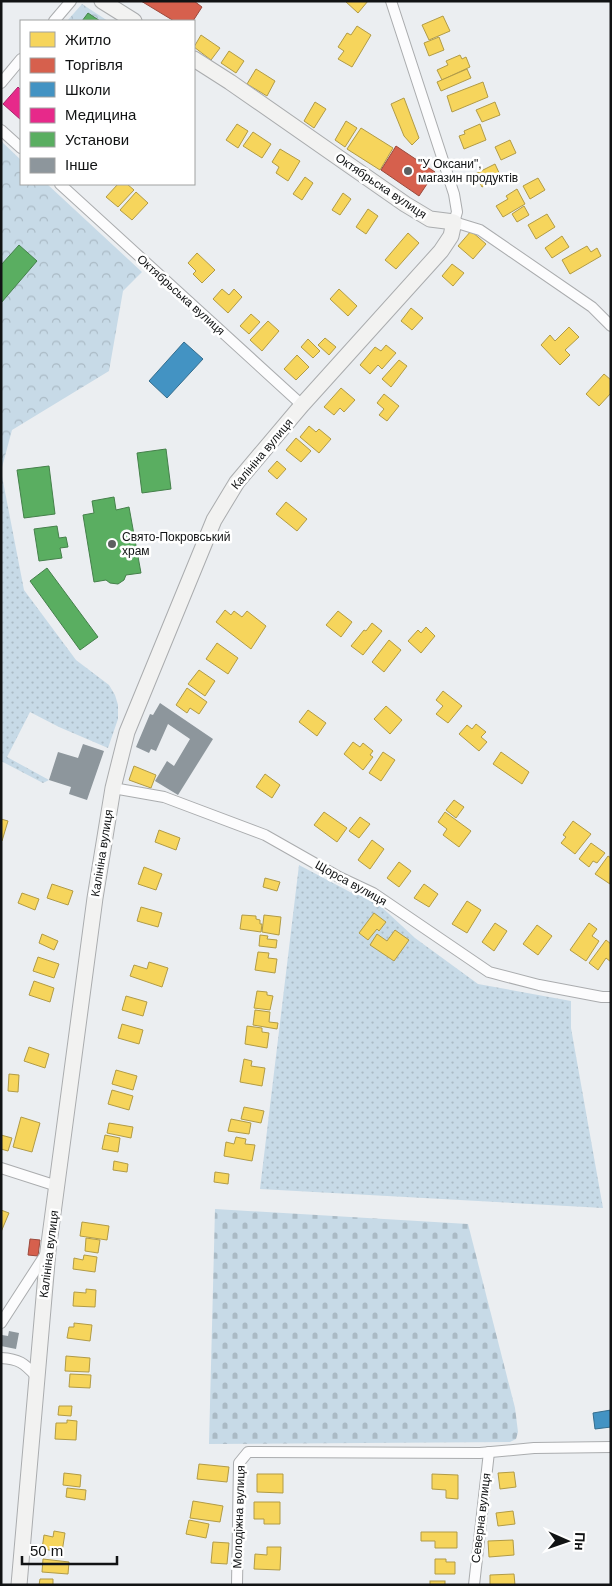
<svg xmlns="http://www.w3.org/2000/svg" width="612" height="1586" viewBox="0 0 612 1586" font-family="Arial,sans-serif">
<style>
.grass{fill:url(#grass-dots)}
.cemetery{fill:url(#cemetery-stones)}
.park{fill:url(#park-crowns)}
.homes{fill:#f6d55c;stroke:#b19b46}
.shops{fill:#d6604d;stroke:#9b493c}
.schools{fill:#4393c3;stroke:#346d8e}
.health{fill:#e7298a;stroke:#a72267}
.public{fill:#5aae61;stroke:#44804a}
.building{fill:#8d969c}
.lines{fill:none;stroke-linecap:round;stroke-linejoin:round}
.street-casing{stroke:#aaacae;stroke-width:12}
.secondary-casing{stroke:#aaacae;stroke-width:17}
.street{stroke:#fcfcfd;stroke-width:10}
.secondary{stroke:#f2f2f1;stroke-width:15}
.poi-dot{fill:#5d6061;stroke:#fff;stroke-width:2}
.labels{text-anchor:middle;stroke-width:5;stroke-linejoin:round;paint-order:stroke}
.poi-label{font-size:12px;fill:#111314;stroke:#fff;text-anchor:start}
.street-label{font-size:12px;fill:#111314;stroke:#fff}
</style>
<defs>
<pattern id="grass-dots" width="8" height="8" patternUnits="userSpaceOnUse" patternTransform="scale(1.25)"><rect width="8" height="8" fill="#c7dae7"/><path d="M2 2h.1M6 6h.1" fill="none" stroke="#aabac5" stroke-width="1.8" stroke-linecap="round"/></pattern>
<pattern id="cemetery-stones" width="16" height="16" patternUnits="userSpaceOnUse" patternTransform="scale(1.25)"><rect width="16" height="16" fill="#c7dae7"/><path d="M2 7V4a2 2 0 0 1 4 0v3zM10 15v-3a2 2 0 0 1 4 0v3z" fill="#aabac5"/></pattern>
<pattern id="park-crowns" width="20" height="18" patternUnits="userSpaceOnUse" patternTransform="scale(1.25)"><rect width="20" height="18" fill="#c7dae7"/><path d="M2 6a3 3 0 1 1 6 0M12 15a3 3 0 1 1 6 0" fill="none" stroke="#aabac5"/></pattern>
</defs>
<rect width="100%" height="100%" fill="#ebeef1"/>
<g class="grass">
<polygon points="1,471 24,590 76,660 109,685 115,695 118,705 118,719 108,748 59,727 30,712 7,757 49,780 43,783 1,761"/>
<polygon points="299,865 350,892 374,900 415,938 478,984 571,1001 571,1028 603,1208 260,1189"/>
</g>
<polygon class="cemetery" points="215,1209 468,1224 515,1408 518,1432 516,1439 510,1442 209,1444"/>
<g class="park">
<polygon points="82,4 108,21 67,21"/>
<polygon points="1,141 21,160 21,184 47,184 142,272 123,291 109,371 12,430 1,471"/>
</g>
<g class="homes">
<polygon points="345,1 368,1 358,13"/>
<polygon points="443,16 450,31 429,40 422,25"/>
<polygon points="357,26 371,35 352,67 338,59 344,51 338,47 347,33 351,35"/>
<polygon points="201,35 220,48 211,60 194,47"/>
<polygon points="439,37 444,50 429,56 424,43"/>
<polygon points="229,51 244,61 236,73 221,63"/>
<polygon points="460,55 462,59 466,57 470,67 442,80 437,70 448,65 446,61"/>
<polygon points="256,69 275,81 267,96 247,84"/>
<polygon points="467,69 471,78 441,91 437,82"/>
<polygon points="483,82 488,97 452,112 447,96"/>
<polygon points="404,98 419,138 412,145 404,136 391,104"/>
<polygon points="315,102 326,109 314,128 304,121"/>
<polygon points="495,102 500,115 482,122 476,110"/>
<polygon points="346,121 357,128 345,147 335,140"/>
<polygon points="237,124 248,131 238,148 226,140"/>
<polygon points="480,124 486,140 464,149 459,136 465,134 464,131"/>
<polygon points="361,128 393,148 380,170 347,149"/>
<polygon points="253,132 271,144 262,158 243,146"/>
<polygon points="510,140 516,153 501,160 495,147"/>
<polygon points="280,149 300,161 288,181 276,173 279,167 272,162"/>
<polygon points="495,164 501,177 482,187 475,174"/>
<polygon points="305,177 313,183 302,200 293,194"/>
<polygon points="538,178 545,190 530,199 523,186"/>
<polygon points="118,184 127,184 134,190 118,207 106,197"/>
<polygon points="517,189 525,204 503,217 496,206 508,199 506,196"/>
<polygon points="136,192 148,203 132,220 120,210"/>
<polygon points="343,193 351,199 340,215 332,210"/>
<polygon points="524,206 529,215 517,222 512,214"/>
<polygon points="368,209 378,216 366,234 356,227"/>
<polygon points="547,214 555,227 536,239 528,225"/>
<polygon points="471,231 486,244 473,259 458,246"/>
<polygon points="408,233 419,243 396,269 385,260"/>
<polygon points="562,236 569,247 552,258 545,248"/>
<polygon points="587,246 591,252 597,248 601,256 570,274 562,260"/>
<polygon points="197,253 215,270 202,283 193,274 196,271 188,263"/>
<polygon points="452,264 464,273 453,286 442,276"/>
<polygon points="222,289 229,295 234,289 242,297 228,313 213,299"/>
<polygon points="339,289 357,306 348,316 330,299"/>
<polygon points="411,308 423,318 412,330 401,321"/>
<polygon points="251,314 260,322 249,334 240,326"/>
<polygon points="268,321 279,331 262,351 250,340"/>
<polygon points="569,327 579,337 565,350 570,355 560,365 541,345 550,335 555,341"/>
<polygon points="325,338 336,347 329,355 318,345"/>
<polygon points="308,339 320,351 313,358 301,347"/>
<polygon points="386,345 396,353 382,369 378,365 370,374 360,365 375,347 381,351"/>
<polygon points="297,355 309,367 296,380 284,369"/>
<polygon points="399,360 407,366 391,387 382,379"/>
<polygon points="604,374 611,380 611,393 599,406 586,394"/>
<polygon points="341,388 355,400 344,412 340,408 334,415 324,407"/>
<polygon points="384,394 399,406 387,421 379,415 384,409 377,403"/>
<polygon points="309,426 316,432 319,429 331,439 319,453 300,437"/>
<polygon points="296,438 311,451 301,462 286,450"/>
<polygon points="277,461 286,469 277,479 268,471"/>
<polygon points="286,502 307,519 297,531 276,514"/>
<polygon points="225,610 231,615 234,611 242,617 247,611 266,626 251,649 216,622"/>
<polygon points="338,611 352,622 341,637 326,625"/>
<polygon points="372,623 382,631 363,655 351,646 364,630 366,631"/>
<polygon points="426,627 435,636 421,653 408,641 418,630 421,633"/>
<polygon points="389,640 401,650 384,672 372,662"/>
<polygon points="217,643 238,658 228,674 206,659"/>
<polygon points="199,670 215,681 205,696 188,684"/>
<polygon points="187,688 207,702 199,714 190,708 187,713 176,705"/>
<polygon points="443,691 462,706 448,723 436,714 443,706 436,700"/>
<polygon points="386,706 402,720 390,734 374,719"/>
<polygon points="308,710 326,723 317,736 299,722"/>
<polygon points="476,724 486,732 481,737 487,742 479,751 459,734 467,725 472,729"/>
<polygon points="353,742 360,747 363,743 373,751 370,755 373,757 363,770 344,754"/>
<polygon points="383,752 395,760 381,781 369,773"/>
<polygon points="501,752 529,772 522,784 493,764"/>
<polygon points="134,766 156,775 151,788 129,780"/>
<polygon points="265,774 280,785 272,798 256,787"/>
<polygon points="454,800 464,807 456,818 446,810"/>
<polygon points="324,812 347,828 337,842 314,825"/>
<polygon points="445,812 471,831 459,847 443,835 447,829 438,822"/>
<polygon points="360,817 370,824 359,838 349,831"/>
<polygon points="1,819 8,821 2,841 1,841"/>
<polygon points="573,821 591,834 575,854 561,843 566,837 563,835"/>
<polygon points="159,830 180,838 176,850 155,842"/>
<polygon points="372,840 384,849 370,869 358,860"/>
<polygon points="591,843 605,853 597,863 593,861 589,867 579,859"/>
<polygon points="608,856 611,858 610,884 595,874"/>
<polygon points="399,862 411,871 399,887 387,878"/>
<polygon points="144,867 162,874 156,890 138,884"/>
<polygon points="265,878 280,882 277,891 263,887"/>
<polygon points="52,884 73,891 68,905 47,898"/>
<polygon points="424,884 438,894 429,907 414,898"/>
<polygon points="22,893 39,899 35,910 18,903"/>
<polygon points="467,901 481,910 467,933 452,924"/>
<polygon points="141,907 162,913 158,927 137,921"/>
<polygon points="374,913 386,922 379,931 377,929 368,940 359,933"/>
<polygon points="242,915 256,916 256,919 260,920 260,924 262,924 261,932 240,929"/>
<polygon points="264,915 281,917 279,935 262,932"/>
<polygon points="495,923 507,931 494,951 482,942"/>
<polygon points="589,923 597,929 592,936 599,941 586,961 570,950"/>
<polygon points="537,925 552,936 538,955 523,944"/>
<polygon points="395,930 409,940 394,961 370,945 377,934 387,941"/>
<polygon points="42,934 58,941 54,950 39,943"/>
<polygon points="260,935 268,936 267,939 277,940 276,948 259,946"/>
<polygon points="606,940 611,944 611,962 606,958 598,970 589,963"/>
<polygon points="258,952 269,953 268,958 277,959 275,973 255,970"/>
<polygon points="38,957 59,964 54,978 33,971"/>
<polygon points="149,962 168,968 162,987 130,976 134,965 147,969"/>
<polygon points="34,981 54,988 50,1002 29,995"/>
<polygon points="257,991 267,992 267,995 273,996 270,1010 254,1008"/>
<polygon points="126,996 147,1002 143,1016 122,1010"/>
<polygon points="255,1010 270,1012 269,1022 278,1023 277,1029 253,1025"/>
<polygon points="122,1024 143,1030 139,1044 118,1038"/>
<polygon points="247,1026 262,1028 262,1032 269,1033 267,1048 245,1044"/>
<polygon points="29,1047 49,1054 45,1068 24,1061"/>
<polygon points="244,1059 252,1061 251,1066 265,1068 262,1086 240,1082"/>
<polygon points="116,1070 137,1076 133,1090 112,1084"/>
<polygon points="9,1074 19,1075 18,1092 8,1091"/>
<polygon points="112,1090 133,1096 129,1110 108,1104"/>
<polygon points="244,1107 264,1111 261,1123 241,1119"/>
<polygon points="21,1117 40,1123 32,1152 13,1147"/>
<polygon points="231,1119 251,1123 249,1134 228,1131"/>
<polygon points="109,1123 133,1127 131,1138 107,1133"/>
<polygon points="1,1135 12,1138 8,1151 1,1149"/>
<polygon points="105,1135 120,1138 118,1152 102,1149"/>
<polygon points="236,1137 246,1139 245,1144 255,1145 252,1161 224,1156 226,1142 234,1144"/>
<polygon points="114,1161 128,1164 127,1172 113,1170"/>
<polygon points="215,1172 229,1174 228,1184 214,1182"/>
<polygon points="1,1210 9,1213 1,1232"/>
<polygon points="82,1222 109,1226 107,1240 80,1236"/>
<polygon points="86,1238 100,1240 98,1253 85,1251"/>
<polygon points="84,1255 97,1257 95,1272 73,1269 74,1258 83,1260"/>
<polygon points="86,1289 96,1290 95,1307 73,1306 74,1292 86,1293"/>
<polygon points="74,1323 92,1325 90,1341 67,1338 69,1327 74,1327"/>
<polygon points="66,1356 90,1358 89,1372 65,1371"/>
<polygon points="70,1374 91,1375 90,1388 69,1387"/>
<polygon points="59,1406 72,1406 71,1416 58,1415"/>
<polygon points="67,1420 77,1421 76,1440 55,1439 56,1423 67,1423"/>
<polygon points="199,1464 229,1467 227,1482 197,1479"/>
<polygon points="514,1472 516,1487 500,1489 498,1473"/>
<polygon points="64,1473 81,1475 80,1487 63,1485"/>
<polygon points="257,1474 283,1474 283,1493 257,1492"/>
<polygon points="432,1474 458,1475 458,1499 446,1498 446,1490 432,1489"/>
<polygon points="67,1488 86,1490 85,1500 66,1497"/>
<polygon points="193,1501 223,1506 220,1522 190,1518"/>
<polygon points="254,1502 280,1502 280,1524 264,1524 264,1519 254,1519"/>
<polygon points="513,1511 515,1524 498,1526 496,1513"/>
<polygon points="189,1520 209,1524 206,1538 186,1534"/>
<polygon points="54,1531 65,1533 62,1552 42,1549 44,1535 53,1537"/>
<polygon points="421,1532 457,1532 457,1548 435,1548 435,1541 421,1541"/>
<polygon points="513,1540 514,1555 489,1557 488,1541"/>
<polygon points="213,1542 229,1543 227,1564 211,1563"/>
<polygon points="267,1547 281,1547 280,1570 254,1569 255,1554 267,1555"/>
<polygon points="43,1559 69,1562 68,1574 42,1572"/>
<polygon points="435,1559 446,1559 446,1562 455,1562 455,1574 435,1574"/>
<polygon points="514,1574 515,1585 490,1585 490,1575"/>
<polygon points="40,1579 53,1579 53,1585 39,1585"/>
<rect x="430" y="1581" width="15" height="4"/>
</g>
<g class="shops">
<polygon points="141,1 194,1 202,7 193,21 174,21"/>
<polygon points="396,146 435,172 419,196 381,170"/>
<polygon points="30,1239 40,1240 38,1256 28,1255"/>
</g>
<g class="schools">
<polygon points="184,342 203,359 167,398 149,381"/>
<polygon points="611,1410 611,1427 595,1429 593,1413"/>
</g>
<polygon class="health" points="18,87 21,90 21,120 3,104"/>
<g class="public">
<polygon points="88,13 100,21 82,21"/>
<polygon points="19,245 37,261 1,303 1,265"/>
<polygon points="166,449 171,489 142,493 137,453"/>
<polygon points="49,466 55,514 24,518 17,470"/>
<polygon points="114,497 116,510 129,507 141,573 126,575 124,580 118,584 110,583 106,580 94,582 83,515 94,513 92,501"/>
<polygon points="57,526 59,538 66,537 68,547 60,548 62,558 39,561 34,529"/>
<polygon points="47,568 98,637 80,650 30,581"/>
</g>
<g class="building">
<polygon points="160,703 213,739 178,795 155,781 167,761 174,766 190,739 168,724 156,751 151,749 149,753 136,747 150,714 153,715"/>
<polygon points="83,744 104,751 87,800 69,794 71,787 49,780 58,752 78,758"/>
<polygon points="9,1331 19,1333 16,1349 1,1346 2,1335 8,1336"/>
</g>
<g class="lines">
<defs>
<g id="street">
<polyline points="391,1 454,194 457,212 454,222 480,230 592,307 611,326"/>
<polyline points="54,21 71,1"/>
<polyline points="1,83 21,59"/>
<polyline points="1,130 21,148"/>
<polyline points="60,184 302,405"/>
<polyline points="113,788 164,797 265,835 339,877 373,893 489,972 539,985 602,997 611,997"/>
<polyline points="1,1168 57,1186"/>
<polyline points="1,1323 47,1252"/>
<path d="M1,1358C19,1359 24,1363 36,1376"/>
<polyline points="237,1585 239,1463 248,1452 480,1453 534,1448 611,1447"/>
<polyline points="474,1585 489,1452"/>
</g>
<g id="secondary">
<polyline points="102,1 134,21"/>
<polyline points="19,1585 48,1251 95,898 113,788 127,732 214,520 237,482 302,405 441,251 451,236 454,222 430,219 405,204 230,82 194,59"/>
</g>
</defs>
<use href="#street" class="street-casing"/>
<use href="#secondary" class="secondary-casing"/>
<use href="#street" class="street"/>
<use href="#secondary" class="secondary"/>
</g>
<g class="poi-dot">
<circle cx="408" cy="171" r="5"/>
<circle cx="112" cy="544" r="5"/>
</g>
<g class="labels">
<g class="poi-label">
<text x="418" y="168">"У Оксани",<tspan x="418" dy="14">магазин продуктів</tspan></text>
<text x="122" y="541">Свято-Покровський<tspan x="122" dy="14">храм</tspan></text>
</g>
<g class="street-label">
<text transform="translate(381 186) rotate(34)" y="4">Октябрьска вулиця</text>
<text transform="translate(181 295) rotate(42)" y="4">Октябрьська вулиця</text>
<text transform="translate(262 454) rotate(-50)" y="4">Калініна вулиця</text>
<text transform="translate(102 853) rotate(-81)" y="4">Калініна вулиця</text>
<text transform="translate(351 883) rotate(29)" y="4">Щорса вулиця</text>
<text transform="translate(49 1254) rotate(-83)" y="4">Калініна вулиця</text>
<text transform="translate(239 1517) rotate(-88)" y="4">Молодіжна вулиця</text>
<text transform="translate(481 1518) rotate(-83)" y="4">Северна вулиця</text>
</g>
</g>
<rect width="612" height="1586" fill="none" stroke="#111314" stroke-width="5"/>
<rect x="20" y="20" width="175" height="165" fill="#ffffff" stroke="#a0a1a1"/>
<rect x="30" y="32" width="25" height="15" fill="#f6d55c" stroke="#a0a1a1"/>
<text x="65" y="45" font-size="15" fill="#111314">Житло</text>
<rect x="30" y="58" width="25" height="15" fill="#d6604d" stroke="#a0a1a1"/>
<text x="65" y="70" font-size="15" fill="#111314">Торгівля</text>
<rect x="30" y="82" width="25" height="15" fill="#4393c3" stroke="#a0a1a1"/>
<text x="65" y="95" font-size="15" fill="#111314">Школи</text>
<rect x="30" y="108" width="25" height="15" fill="#e7298a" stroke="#a0a1a1"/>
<text x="65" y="120" font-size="15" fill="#111314">Медицина</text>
<rect x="30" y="132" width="25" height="15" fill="#5aae61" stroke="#a0a1a1"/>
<text x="65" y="145" font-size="15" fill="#111314">Установи</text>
<rect x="30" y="158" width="25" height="15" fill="#8d969c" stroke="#a0a1a1"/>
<text x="65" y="170" font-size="15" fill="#111314">Інше</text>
<g transform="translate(567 1541) rotate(92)" stroke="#ffffff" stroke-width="4" paint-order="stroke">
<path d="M0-4L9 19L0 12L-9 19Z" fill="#111314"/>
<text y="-8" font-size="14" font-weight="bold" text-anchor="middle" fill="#111314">Пн</text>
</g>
<path d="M22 1556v8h95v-8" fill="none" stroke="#111314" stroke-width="2.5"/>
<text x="30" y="1556" font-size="15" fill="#111314" stroke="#ffffff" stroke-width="4" paint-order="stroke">50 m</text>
</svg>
